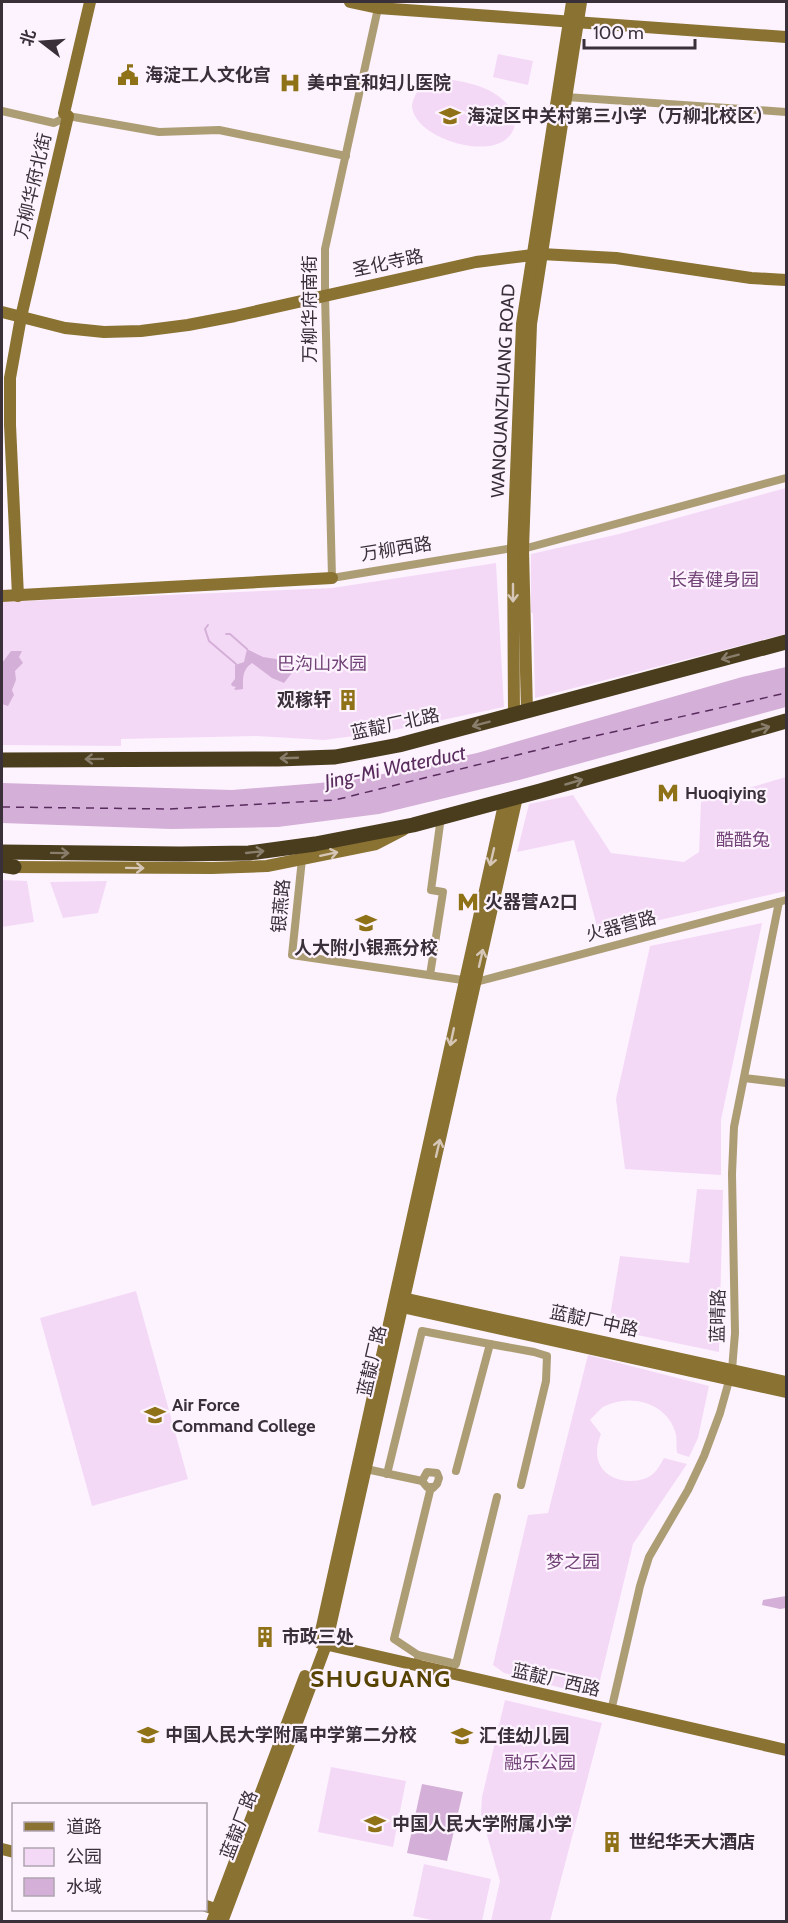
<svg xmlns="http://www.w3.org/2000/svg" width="788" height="1923" viewBox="0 0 788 1923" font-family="Cabin,'Noto Sans SC',sans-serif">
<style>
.green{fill:#f4d9f7}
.water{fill:#d4afd7}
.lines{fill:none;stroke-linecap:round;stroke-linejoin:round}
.stream{stroke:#d4afd7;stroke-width:2}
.ferry{stroke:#592c5e;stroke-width:1.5;stroke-dasharray:8 6;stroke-linecap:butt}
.street{stroke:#ad9d75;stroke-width:8}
.secondary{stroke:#8a7232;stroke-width:12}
.highway{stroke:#4a3d1d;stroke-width:15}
.oneway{stroke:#d5c6b7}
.oneway2{stroke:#897d6c}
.labels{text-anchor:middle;stroke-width:4.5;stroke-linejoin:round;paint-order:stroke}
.poi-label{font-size:18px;font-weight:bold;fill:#39303a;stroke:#fdf3fe;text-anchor:start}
.street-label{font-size:18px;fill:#39303a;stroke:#fdf3fe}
.park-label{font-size:18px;fill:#724377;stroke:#fdf3fe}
.water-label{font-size:20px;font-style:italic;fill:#592c5e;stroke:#fdf3fe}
.district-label{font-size:24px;font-weight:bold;letter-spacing:1.5px;fill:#584402;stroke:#fdf3fe}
</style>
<rect width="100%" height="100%" fill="#fdf3fe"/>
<g class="green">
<polygon points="498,54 533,61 528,85 493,77"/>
<path d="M452,80C473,83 495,89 509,106C514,112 516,121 514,128C502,165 416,141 412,107C412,101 415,96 418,90L437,81Z"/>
<polygon points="786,488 786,634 535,698 533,614 531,612 531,554 619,534"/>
<polygon points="496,563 504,707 385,732 324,740 256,736 121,739 121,746 2,745 2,602 332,588"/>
<polygon points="786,777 786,891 599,934 574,840 517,852 529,804 573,795 611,853 684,862 699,852 701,802"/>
<polygon points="2,880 27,881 34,922 2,927"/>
<polygon points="107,881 98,913 63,918 50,882"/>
<polygon points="762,923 721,1120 721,1175 625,1169 616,1099 650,946"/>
<polygon points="697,1189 723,1190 719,1352 608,1329 620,1256 689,1263"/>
<polygon points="136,1291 188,1479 92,1506 40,1318"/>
<path d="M588,1355L709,1386L698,1438L689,1457L677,1453C676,1447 677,1440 676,1435C669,1403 630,1392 603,1407C599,1410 594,1416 590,1420L601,1434C597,1444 595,1455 600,1465C609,1483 640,1486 654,1473C658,1469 661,1463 664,1458L687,1464L633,1544L596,1697L504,1673L493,1665L528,1515L548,1513Z"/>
<polygon points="505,1700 602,1723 550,1921 491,1921 500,1881 481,1814 482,1797"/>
<polygon points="331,1767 406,1781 393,1847 318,1832"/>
<polygon points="424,1864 491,1879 482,1921 436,1921 413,1916"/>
</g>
<g class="water">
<path d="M247,649L263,657L276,659L290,667H296L295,669L284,683L272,678L252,663C242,670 243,678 243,689L236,690L234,689L236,687L232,686L231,684L235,679V665L244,662Z"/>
<polygon points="11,651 22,651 19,657 23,663 15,671 16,680 12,690 14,695 8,706 2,704 2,663"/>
<polygon points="786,667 786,707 523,779 379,814 278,827 171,829 2,823 2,783 232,790 320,783 374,776 477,753 742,677"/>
<polygon points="786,1596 786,1608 780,1609 762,1605 763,1600"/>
<polygon points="422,1784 463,1792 447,1861 407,1853"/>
</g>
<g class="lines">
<g class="stream">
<polyline points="208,625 205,629 209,641 236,664"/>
<polyline points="226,634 230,634 247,649"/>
</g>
<polyline class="ferry" points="2,807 169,809 335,800 582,739 786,693"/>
<g class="street">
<polyline points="378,8 325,249 325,295 332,578 513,548 523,549 786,478"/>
<polyline points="566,97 786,112"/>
<polyline points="2,111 54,123 68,116 159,132 219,130 346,156"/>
<polyline points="302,859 292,955 476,982 786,900"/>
<polyline points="430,975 443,892 431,890 441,817"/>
<polyline points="744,1078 786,1083"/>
<polyline points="362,1470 366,1469 422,1481 427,1487 433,1488 437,1484 439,1478 437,1473 427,1472 422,1481"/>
<polyline points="456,1471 490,1344 534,1352 547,1356 546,1381 521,1485"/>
<polyline points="387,1474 422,1331 490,1344"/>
<polyline points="418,1655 456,1664 497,1497"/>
<polyline points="418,1658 418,1655 394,1639 431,1487"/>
<polyline points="611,1711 640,1586 649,1557 688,1490 704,1456 720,1413 732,1370 735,1333 732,1174 734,1127 779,902"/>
</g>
<g class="secondary">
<polyline points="350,2 378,8 786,37"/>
<polyline points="2,312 65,328 104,332 141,331 188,325 235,316 476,262 541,254 616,258 751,278 786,280"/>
<polyline points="2,596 332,578"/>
<polyline points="18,596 10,425 10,378 21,317 68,116 64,113 90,2"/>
<polyline points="527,712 523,549 531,324 581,2"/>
<polyline points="514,715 513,548 522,324 572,2"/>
<polyline points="6,867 212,868 267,866 376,844 403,830"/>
<polyline points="398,1297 786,1382"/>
<polyline points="402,1307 786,1392"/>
<polyline points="319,1640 505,800"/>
<polyline points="320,1643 786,1750"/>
<polyline points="2,1849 14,1852"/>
<polyline points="206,1906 224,1912"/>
<polyline points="212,1922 305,1676"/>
<polyline points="222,1922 326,1645 517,797"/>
</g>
<g class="highway">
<polyline points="2,760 278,759 335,757 399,745 786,642"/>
<polyline points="2,852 180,854 249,853 315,844 413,825 540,791 786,721"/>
<polyline points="2,865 14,867"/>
</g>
</g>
<defs><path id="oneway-shaft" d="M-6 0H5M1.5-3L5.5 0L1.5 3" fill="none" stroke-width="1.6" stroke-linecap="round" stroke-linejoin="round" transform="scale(1.5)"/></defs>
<g class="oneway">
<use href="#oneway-shaft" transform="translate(513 593) rotate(90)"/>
<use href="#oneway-shaft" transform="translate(329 854) rotate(-12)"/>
<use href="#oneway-shaft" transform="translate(492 857) rotate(103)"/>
<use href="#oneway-shaft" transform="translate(135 868) rotate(1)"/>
<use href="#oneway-shaft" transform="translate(481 958) rotate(-77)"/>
<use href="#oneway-shaft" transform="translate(452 1037) rotate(102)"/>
<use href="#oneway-shaft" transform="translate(438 1148) rotate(-77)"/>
</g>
<g class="oneway2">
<use href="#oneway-shaft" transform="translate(730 657) rotate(165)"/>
<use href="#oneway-shaft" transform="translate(481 724) rotate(165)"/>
<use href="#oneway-shaft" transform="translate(761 729) rotate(-16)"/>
<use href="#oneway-shaft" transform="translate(289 758) rotate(178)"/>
<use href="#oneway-shaft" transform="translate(94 759) rotate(179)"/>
<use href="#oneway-shaft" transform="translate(574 782) rotate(-16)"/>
<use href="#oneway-shaft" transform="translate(255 852) rotate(-6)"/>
<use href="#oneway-shaft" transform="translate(60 853) rotate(1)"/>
</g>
<defs>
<symbol id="civic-bare" viewBox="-9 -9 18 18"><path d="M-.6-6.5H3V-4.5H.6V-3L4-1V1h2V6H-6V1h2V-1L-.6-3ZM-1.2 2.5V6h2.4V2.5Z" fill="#8f7217" stroke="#fdf3fe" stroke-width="2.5" paint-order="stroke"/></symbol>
<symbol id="hospital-bare" viewBox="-9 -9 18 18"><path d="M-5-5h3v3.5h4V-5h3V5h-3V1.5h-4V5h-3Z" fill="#8f7217" stroke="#fdf3fe" stroke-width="2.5" paint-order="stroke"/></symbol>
<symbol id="school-bare" viewBox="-9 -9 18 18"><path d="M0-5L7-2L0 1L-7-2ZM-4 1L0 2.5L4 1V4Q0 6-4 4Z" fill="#8f7217" stroke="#fdf3fe" stroke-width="2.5" paint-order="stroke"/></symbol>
<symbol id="building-bare" viewBox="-9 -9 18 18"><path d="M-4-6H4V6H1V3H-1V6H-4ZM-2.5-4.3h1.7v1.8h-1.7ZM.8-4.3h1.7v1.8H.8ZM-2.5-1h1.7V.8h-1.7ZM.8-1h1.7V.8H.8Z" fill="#8f7217" stroke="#fdf3fe" stroke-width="2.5" paint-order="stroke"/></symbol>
<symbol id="metro-bare" viewBox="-9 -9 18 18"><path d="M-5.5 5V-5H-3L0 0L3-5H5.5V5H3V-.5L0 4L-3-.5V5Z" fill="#8f7217" stroke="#fdf3fe" stroke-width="2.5" paint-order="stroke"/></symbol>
<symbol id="university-bare" viewBox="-9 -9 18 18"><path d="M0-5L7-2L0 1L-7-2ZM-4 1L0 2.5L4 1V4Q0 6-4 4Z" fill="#8f7217" stroke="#fdf3fe" stroke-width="2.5" paint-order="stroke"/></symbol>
</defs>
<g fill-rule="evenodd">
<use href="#civic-bare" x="113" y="60" width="30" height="30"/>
<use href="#hospital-bare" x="275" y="68" width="30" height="30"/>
<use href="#school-bare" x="435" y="101" width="30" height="30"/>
<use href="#building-bare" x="333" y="685" width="30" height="30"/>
<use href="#metro-bare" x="653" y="778" width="30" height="30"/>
<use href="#metro-bare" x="453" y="887" width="30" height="30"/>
<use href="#school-bare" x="351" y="908" width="30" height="30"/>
<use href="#university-bare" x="140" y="1400" width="30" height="30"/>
<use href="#building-bare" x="250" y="1622" width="30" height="30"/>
<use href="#school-bare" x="133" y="1720" width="30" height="30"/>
<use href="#school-bare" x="447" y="1721" width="30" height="30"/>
<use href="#school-bare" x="360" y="1809" width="30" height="30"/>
<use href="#building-bare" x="597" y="1827" width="30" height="30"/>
</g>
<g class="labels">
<g class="poi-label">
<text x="145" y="81">海淀工人文化宫</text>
<text x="307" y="89">美中宜和妇儿医院</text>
<text x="467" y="122">海淀区中关村第三小学（万柳北校区）</text>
<text x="331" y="706" text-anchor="end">观稼轩</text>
<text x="685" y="799">Huoqiying</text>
<text x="485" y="908">火器营A2口</text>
<text x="366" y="954" text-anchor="middle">人大附小银燕分校</text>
<text x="172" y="1411">Air Force<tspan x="172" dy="21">Command College</tspan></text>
<text x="282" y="1643">市政三处</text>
<text x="165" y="1741">中国人民大学附属中学第二分校</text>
<text x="479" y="1742">汇佳幼儿园</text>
<text x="392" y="1830">中国人民大学附属小学</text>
<text x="629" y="1848">世纪华天大酒店</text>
</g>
<g class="street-label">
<text transform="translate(33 186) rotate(-77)" y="6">万柳华府北街</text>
<text transform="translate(388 263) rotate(-12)" y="6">圣化寺路</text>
<text transform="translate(310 309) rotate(-90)" y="6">万柳华府南街</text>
<text transform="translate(503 391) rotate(-87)" y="6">WANQUANZHUANG ROAD</text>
<text transform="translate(396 549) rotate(-9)" y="6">万柳西路</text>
<text transform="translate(395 724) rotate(-12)" y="6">蓝靛厂北路</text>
<text transform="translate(281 906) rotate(-85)" y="6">银燕路</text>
<text transform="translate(621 926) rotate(-15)" y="6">火器营路</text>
<text transform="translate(718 1316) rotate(-89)" y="6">蓝晴路</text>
<text transform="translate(594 1321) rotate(12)" y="6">蓝靛厂中路</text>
<text transform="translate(372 1361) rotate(-77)" y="6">蓝靛厂路</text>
<text transform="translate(556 1680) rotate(13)" y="6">蓝靛厂西路</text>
<text transform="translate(239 1825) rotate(-69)" y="6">蓝靛厂路</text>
</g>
<g class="park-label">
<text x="714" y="586">长春健身园</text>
<text x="322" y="670">巴沟山水园</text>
<text x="743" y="846">酷酷兔</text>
<text x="573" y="1568">梦之园</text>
<text x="540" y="1769">融乐公园</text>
</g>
<g class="water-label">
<text transform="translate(395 767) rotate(-12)" y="7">Jing-Mi Waterduct</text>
</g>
<g class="district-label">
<text x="381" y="1687">SHUGUANG</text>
</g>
</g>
<rect width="788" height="1923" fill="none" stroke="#39303a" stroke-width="6"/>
<rect x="12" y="1803" width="195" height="108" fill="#fdf3fe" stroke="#afa5b0" stroke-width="1.5"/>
<rect x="24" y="1822" width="30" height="9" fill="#8a7232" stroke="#afa5b0" stroke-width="1.5"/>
<text x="66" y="1833" font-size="18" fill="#39303a">道路</text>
<rect x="24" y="1848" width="30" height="18" fill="#f4d9f7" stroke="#afa5b0" stroke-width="1.5"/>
<text x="66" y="1863" font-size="18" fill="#39303a">公园</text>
<rect x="24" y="1878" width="30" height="18" fill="#d4afd7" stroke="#afa5b0" stroke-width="1.5"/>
<text x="66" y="1893" font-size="18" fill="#39303a">水域</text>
<g transform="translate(42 42) rotate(287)" stroke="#fdf3fe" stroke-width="4.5" paint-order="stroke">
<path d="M0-4.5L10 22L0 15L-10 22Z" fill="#39303a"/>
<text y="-9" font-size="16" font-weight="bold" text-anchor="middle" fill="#39303a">北</text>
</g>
<path d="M584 39v9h111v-9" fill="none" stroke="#39303a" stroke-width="3"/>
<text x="593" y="39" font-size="18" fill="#39303a" stroke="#fdf3fe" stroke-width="4.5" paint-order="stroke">100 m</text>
</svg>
